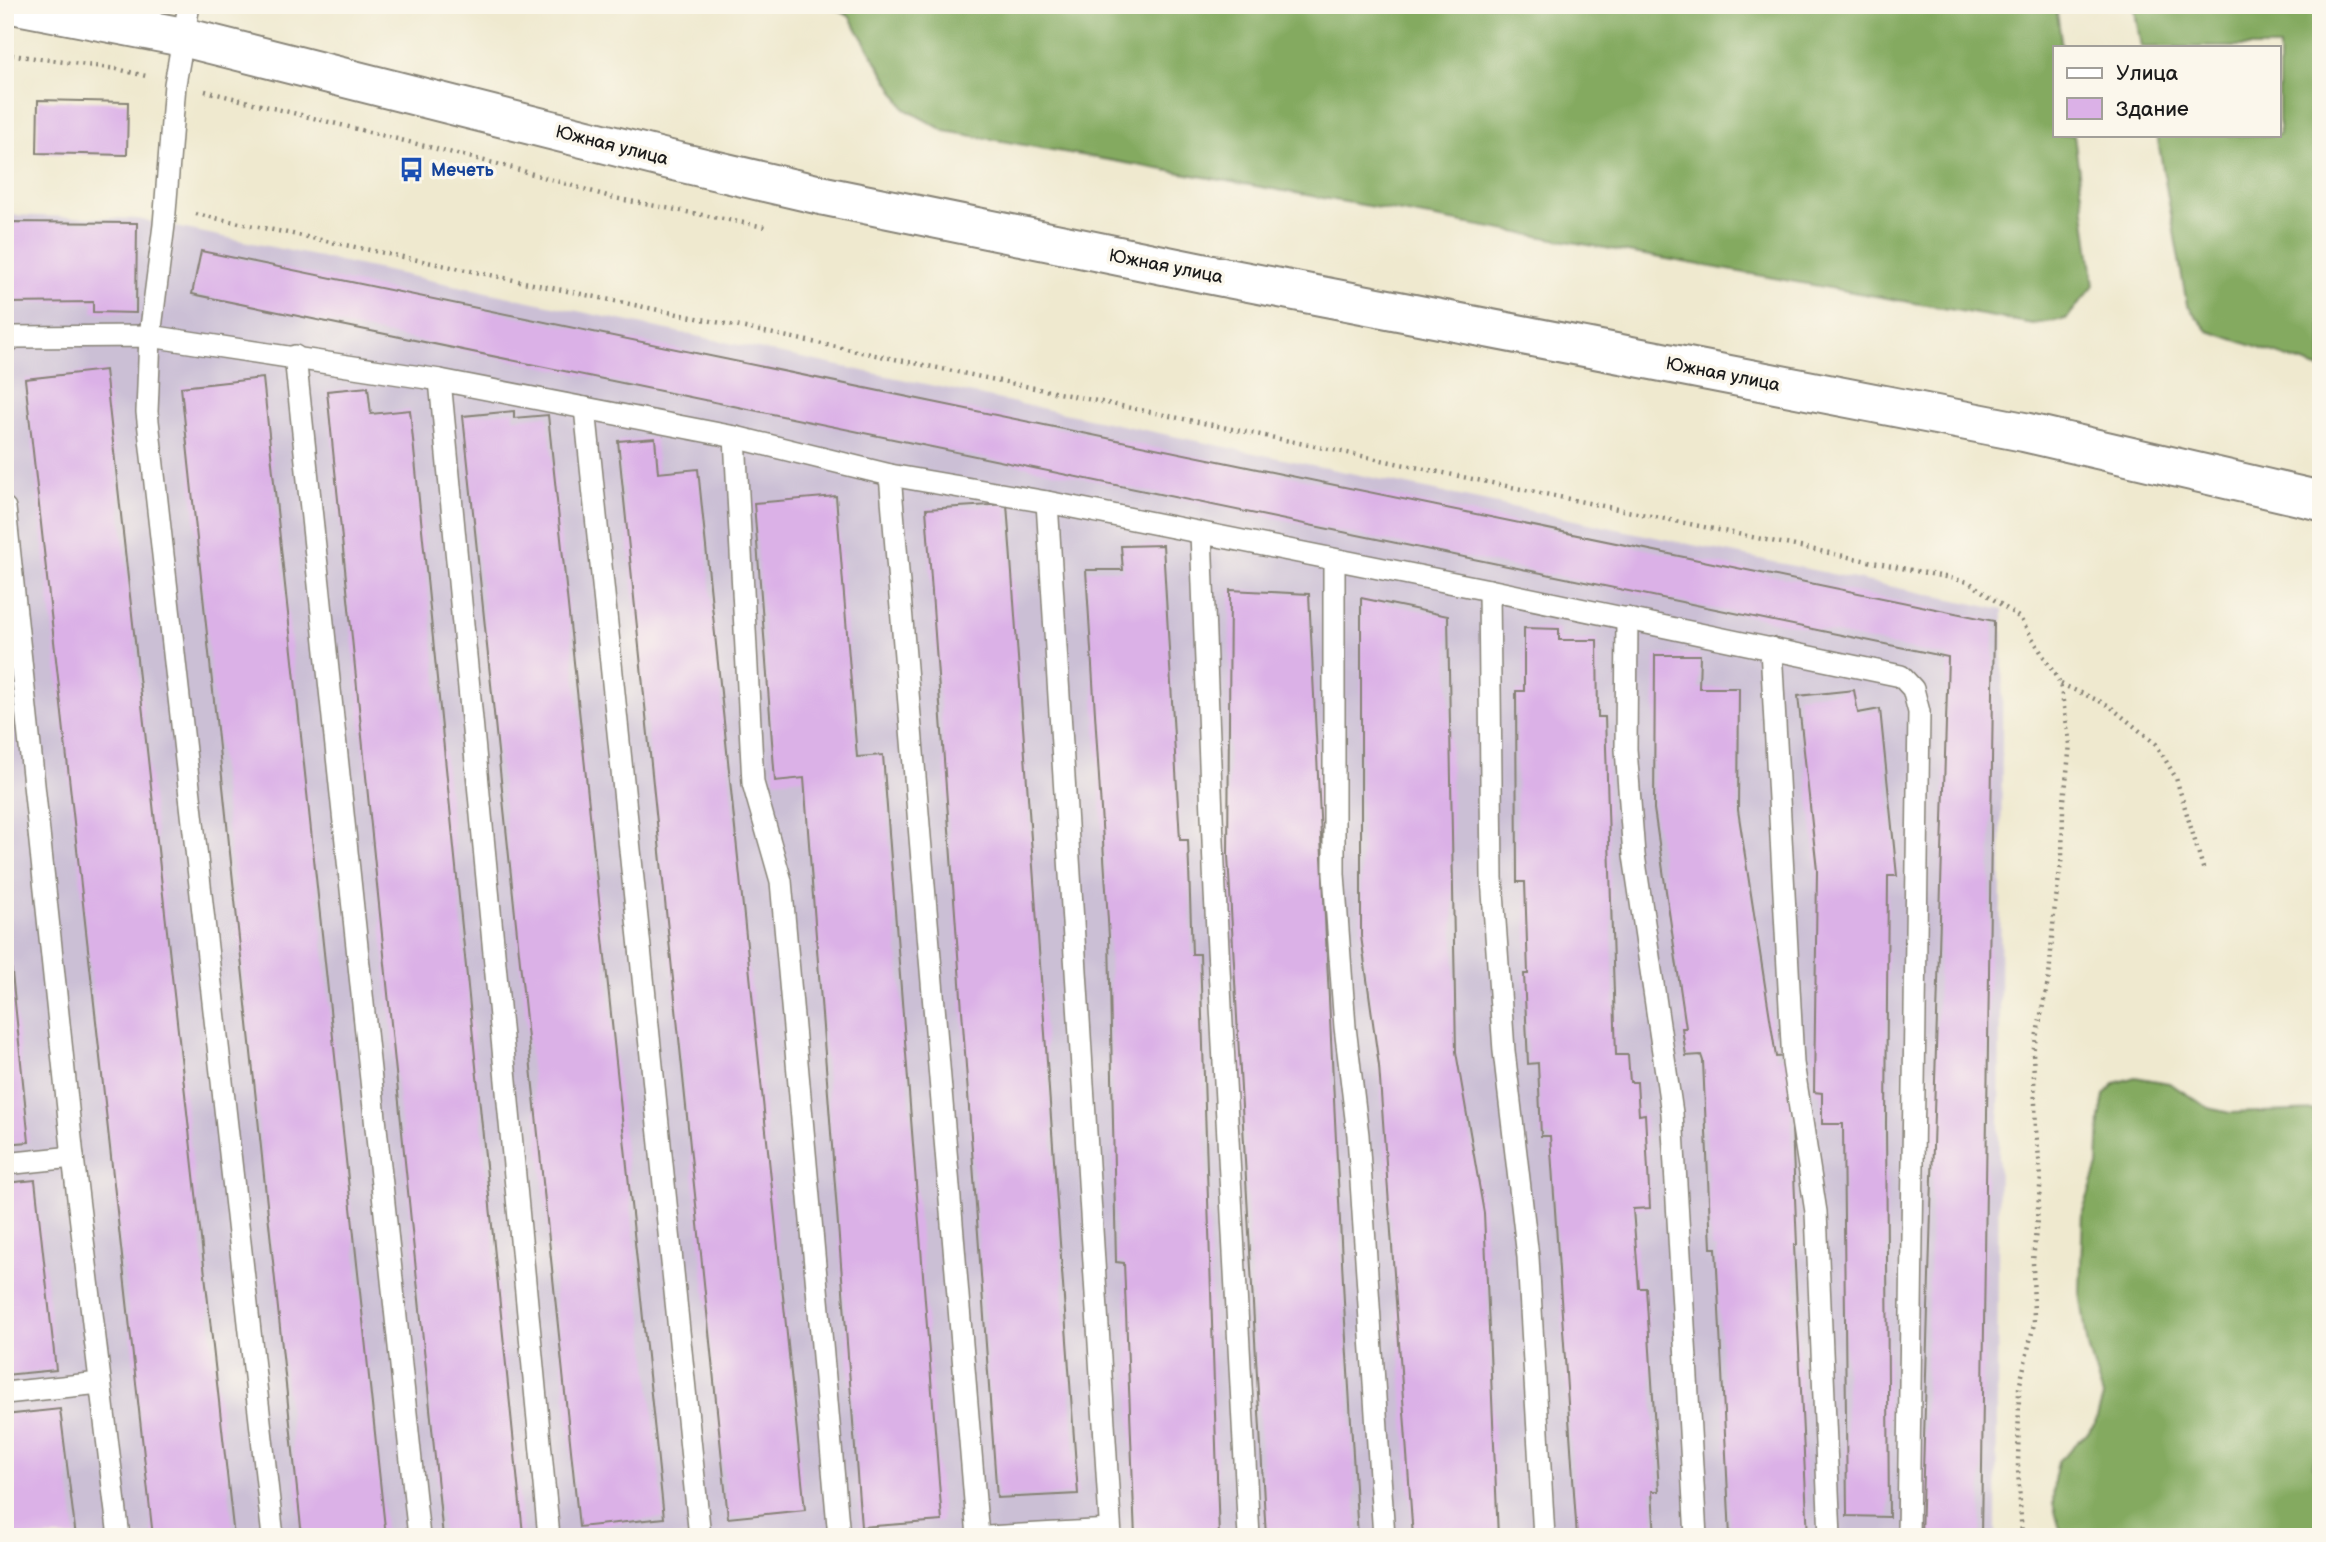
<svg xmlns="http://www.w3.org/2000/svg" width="2326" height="1542" viewBox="0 0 2326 1542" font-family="'Balsamiq Sans',sans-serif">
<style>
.industrial{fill:#cbbfd5}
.forest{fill:#84aa60;stroke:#50633e;stroke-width:2}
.building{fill:#dbb1e7}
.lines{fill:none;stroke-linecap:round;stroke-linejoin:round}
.lane-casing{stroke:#868276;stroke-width:24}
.secondary-casing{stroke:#868276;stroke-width:42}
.path{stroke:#868276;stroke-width:4.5;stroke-dasharray:2 5;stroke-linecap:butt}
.lane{stroke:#fff;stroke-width:21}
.secondary{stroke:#fff;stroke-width:38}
.labels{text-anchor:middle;stroke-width:7;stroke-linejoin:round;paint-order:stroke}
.street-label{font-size:18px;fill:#1c1c1c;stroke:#fbf7ec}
.transit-label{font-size:18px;font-weight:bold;fill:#164399;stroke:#fbf7ec;text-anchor:start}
</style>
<rect width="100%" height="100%" fill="#fbf7ec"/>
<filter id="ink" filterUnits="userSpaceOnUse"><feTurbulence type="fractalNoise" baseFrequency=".0143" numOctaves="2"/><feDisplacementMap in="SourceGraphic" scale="14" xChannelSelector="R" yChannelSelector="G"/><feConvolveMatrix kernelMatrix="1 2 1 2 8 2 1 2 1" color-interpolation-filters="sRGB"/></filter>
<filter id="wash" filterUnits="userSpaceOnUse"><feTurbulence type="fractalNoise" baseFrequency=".00686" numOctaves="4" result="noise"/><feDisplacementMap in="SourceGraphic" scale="28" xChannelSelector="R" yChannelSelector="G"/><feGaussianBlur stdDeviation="1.57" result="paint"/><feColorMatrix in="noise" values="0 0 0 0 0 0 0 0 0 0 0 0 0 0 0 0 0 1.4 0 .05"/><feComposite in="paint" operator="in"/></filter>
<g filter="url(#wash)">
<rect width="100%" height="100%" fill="#efe9cf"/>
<polygon class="industrial" points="5,215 138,219 2003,610 1996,1537 5,1537"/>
<g class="forest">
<polygon points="828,5 2056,5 2062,47 2055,47 2055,135 2074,135 2094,286 2066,319 2033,324 945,131 905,109 849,16"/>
<polygon points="2134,5 2321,5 2321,369 2208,331 2187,305 2157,135 2279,135 2279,47 2141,47"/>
<polygon points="2135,1077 2169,1083 2209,1108 2230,1113 2321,1110 2321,1446 2316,1453 2313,1466 2321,1473 2320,1537 2064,1537 2059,1526 2053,1504 2054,1480 2058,1461 2094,1427 2103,1397 2088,1347 2080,1292 2083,1211 2098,1166 2100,1118 2104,1095 2115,1083"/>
</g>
<g id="blocks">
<g class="building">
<polygon points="38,100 128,102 127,155 37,153"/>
<polygon points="5,222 137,223 136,313 93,312 93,302 5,303"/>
<polygon points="201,251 1994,621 1981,1537 1921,1537 1948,657 192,294"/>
<polygon points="105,370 234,1537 153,1537 25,379"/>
<polygon points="263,378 386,1537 302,1537 181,387"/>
<polygon points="368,387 371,414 410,410 523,1534 498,1537 443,1537 327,391"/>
<polygon points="514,411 514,418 548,415 664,1518 579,1527 463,416"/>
<polygon points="655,438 658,473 698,469 805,1510 728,1518 618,441"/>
<polygon points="836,496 857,757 883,755 942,1521 861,1527 804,778 775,781 754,503"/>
<polygon points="1007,504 1078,1494 997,1498 926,509"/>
<polygon points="1163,545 1180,840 1188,840 1192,954 1200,954 1219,1537 1135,1537 1124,1263 1116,1262 1109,937 1086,570 1123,570 1121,546"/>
<polygon points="1230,590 1309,594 1345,1322 1358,1537 1266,1537 1228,856"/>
<polygon points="1361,598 1448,616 1456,1052 1484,1213 1498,1537 1413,1537 1379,1066 1361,936"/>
<polygon points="1524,628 1559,629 1559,640 1597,640 1598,717 1605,717 1616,1055 1628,1055 1630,1082 1637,1082 1639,1115 1645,1114 1650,1208 1633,1209 1639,1288 1646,1288 1659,1491 1652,1491 1655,1537 1577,1537 1550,1136 1541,1136 1538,1063 1528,1064 1524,974 1528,974 1525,882 1517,882 1516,691 1524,691"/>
<polygon points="1655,655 1700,655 1699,688 1739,688 1738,810 1776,1057 1789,1056 1797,1245 1794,1245 1808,1537 1730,1537 1716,1248 1711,1248 1703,1061 1701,1055 1686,1056 1682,1028 1686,1028 1654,809"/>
<polygon points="1854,690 1858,713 1880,709 1897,876 1888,876 1886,1124 1889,1517 1847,1516 1843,1124 1822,1124 1822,1093 1814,1092 1817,870 1798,696"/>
<polygon points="5,923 7,923 29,1142 5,1144"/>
<polygon points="35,1180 56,1370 5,1375 5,1183"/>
<polygon points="60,1409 76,1537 5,1537 5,1415"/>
</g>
</g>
</g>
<g filter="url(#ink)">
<use href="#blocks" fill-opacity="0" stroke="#868276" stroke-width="2"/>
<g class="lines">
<defs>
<g id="lane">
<polyline points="189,5 175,84 164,225 150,336 147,412 273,1537"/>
<polyline points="5,344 14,337 150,336 440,380 735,437 890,475 1047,502 1489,590 1901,676 1913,689 1919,712 1908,1537"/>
<polyline points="295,356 419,1537"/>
<polyline points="440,380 549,1537"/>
<polyline points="585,408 700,1537"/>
<polyline points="735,437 753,783 781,881 839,1537"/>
<polyline points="890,475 978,1537"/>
<polyline points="1047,502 1111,1537"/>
<polyline points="5,508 73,1157 119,1537"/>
<polyline points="1201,533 1215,892 1249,1537"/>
<polyline points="1334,560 1334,874 1345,1027 1358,1135 1384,1537"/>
<polyline points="1489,590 1492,878 1504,1051 1528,1257 1544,1537"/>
<polyline points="1627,618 1626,749 1634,855 1672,1113 1696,1537"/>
<polyline points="1771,648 1793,1063 1816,1212 1830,1537"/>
<polyline points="5,1164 73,1157"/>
<polyline points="5,1393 100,1383"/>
<polyline points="988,1537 1110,1530"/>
</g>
<polyline id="secondary" points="17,5 183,37 666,159 825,196 1207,274 2024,432 2321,501"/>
</defs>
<use href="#lane" class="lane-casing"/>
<use href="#secondary" class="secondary-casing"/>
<g class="path">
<polyline points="5,54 117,69 146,76"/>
<polyline points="205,91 509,167 614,198 765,227"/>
<polyline points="196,214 1969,582 2020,618 2060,683 2070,744 2063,810 2062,856 2054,913 2049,977 2033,1052 2036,1130 2041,1177 2033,1261 2034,1324 2019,1388 2018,1469 2022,1537"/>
<polyline points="2061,684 2108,705 2156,744 2176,778 2204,871"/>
</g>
<use href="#lane" class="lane"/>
<use href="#secondary" class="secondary"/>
</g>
</g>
<defs>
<symbol id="bus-bare" viewBox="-9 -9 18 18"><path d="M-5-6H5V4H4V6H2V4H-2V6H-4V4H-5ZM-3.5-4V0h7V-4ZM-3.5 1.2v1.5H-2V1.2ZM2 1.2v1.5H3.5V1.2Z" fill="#1a4fb4" stroke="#fbf7ec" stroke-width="2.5" paint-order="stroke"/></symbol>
</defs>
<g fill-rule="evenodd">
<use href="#bus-bare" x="394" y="152" width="35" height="35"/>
</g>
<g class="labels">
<g class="street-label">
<text transform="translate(612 145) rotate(14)" y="6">Южная улица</text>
<text transform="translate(1166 266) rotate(11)" y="6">Южная улица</text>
<text transform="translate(1723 374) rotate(11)" y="6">Южная улица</text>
</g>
<g class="transit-label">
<text x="431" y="176">Мечеть</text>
</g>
</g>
<rect width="2326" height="1542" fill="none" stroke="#fbf7ec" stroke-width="28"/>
<rect x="2053" y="46" width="228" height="91" fill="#fbf7ec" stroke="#a29f99" stroke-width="2"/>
<rect x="2067" y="68" width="35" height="10" fill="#ffffff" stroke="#a29f99" stroke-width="2"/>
<text x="2116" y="80" font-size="21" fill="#1c1c1c">Улица</text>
<rect x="2067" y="98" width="35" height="21" fill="#dbb1e7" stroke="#a29f99" stroke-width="2"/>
<text x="2116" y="116" font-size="21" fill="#1c1c1c">Здание</text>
</svg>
